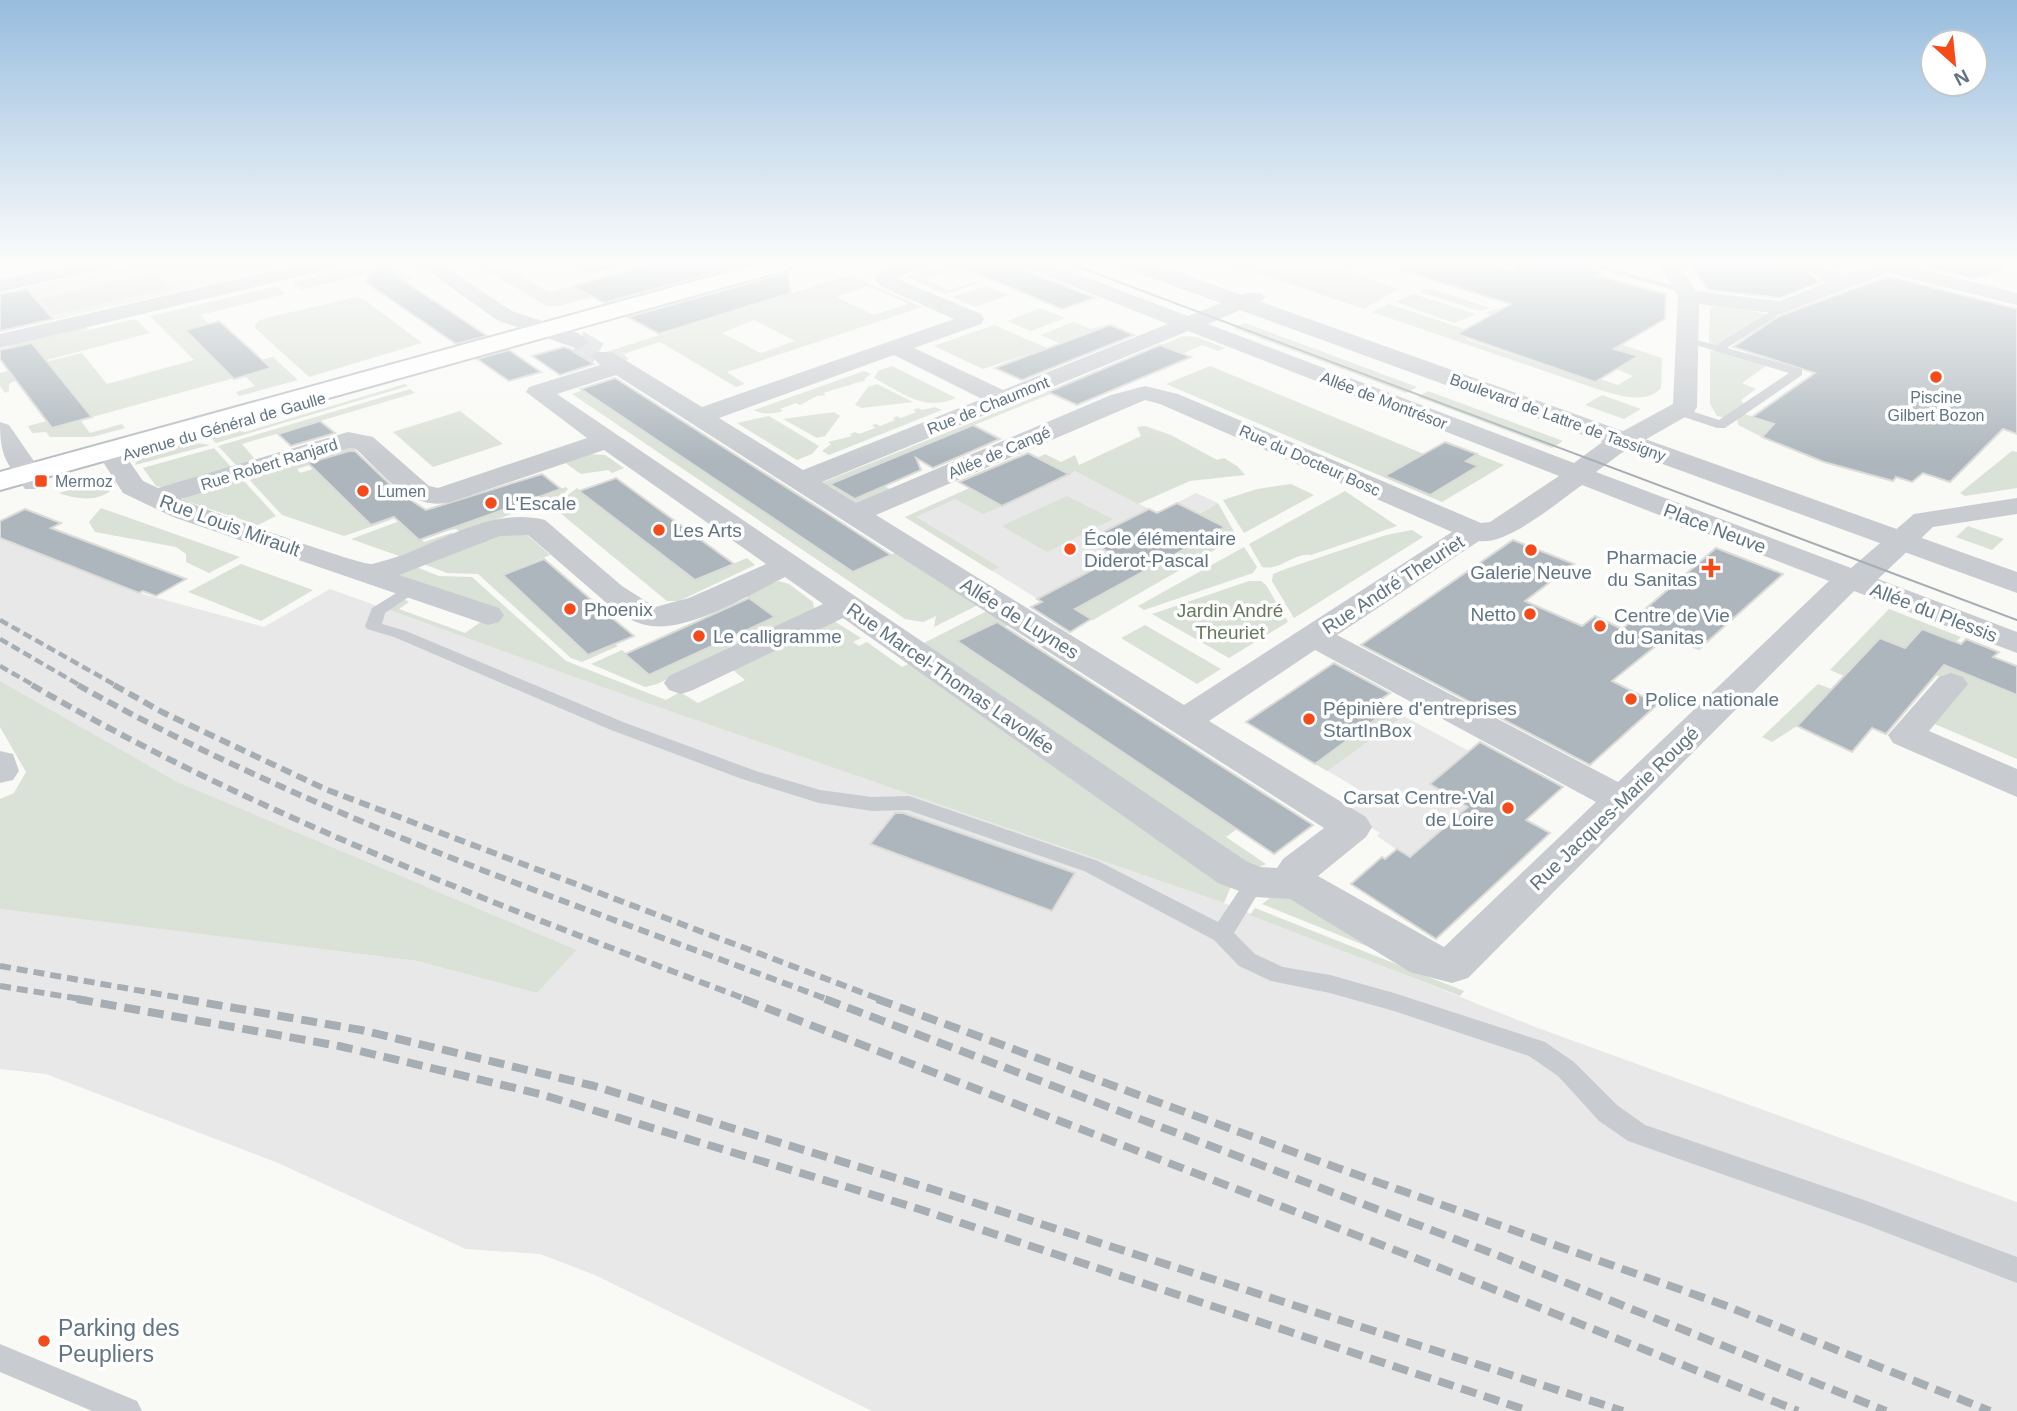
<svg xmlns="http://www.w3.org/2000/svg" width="2017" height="1411" viewBox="0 0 2017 1411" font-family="Arial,sans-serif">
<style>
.built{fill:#e7e8e7}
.green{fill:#dae1d7;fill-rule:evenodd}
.building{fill:#acb6bc;stroke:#dbdbd8;stroke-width:2}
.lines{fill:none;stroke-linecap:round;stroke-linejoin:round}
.minor-tunnel{stroke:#d3d8da;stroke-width:23;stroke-dasharray:23 11;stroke-linecap:butt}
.secondary-casing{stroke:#b8bec3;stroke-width:4}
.service{fill:#c8ccd0;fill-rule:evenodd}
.minor{fill:#c8ccd0;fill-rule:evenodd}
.tertiary{fill:#c8ccd0;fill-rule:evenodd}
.secondary{fill:#fff;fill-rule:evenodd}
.tram{stroke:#a6adb3;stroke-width:2}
.rail-far2{stroke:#a6adb3;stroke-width:4.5;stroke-dasharray:9 4.5;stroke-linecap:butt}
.rail-far1{stroke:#a6adb3;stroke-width:6;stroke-dasharray:11 6;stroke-linecap:butt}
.rail{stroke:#a6adb3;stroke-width:8;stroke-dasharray:16 8;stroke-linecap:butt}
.poi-dot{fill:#f54b1a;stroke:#fff;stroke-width:2.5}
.labels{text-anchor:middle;stroke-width:7;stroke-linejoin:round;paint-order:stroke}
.far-poi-label{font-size:16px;fill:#617584;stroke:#fff;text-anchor:start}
.far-street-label{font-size:16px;fill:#617584;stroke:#fff}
.poi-label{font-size:19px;fill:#617584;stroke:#fff;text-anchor:start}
.street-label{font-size:19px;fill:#617584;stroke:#fff}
.park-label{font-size:19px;fill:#667a60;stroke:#fff}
.near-poi-label{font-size:23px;fill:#617584;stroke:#fff;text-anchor:start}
</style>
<rect width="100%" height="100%" fill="#f9f9f6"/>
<g class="built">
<polygon points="129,264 297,264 0,332 0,294"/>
<polygon points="1075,471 1157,513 1196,493 1218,503 1200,513 1225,527 1075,608 1091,619 1080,625 905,517 987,480"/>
<polygon points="0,538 139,593 264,627 330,589 655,706 1224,903 1538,1028 2017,1202 2017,1411 872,1411 595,1275 540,1254 466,1249 278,1163 46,1074 0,1069 0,909 417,961 537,993 577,950 183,786 0,681"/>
<polygon points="1321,672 1553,796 1527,820 1550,833 1436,939 1351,884 1382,857 1385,858 1396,849 1377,836 1380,833 1347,813 1368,795 1246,722"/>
</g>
<g class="green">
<polygon points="367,264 390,264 413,280 405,281 398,277 377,282 366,274 301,290 292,282"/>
<polygon points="476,264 501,264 549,292 572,286 587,294 609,288 614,291 559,306 547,306"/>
<polygon points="949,264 971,264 925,279 949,290 973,282 977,284 946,294 906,277"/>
<polygon points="1230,264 1329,264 1398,289 1364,309"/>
<polygon points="155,273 170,288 53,315 40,299"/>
<path d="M850,275L922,307L727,372L745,384L736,387L660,342L623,354L629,359L626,360L606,352ZM868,286L907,303V304L874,315L836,297ZM754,320L795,341L761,353L722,333Z"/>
<polygon points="277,286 285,294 200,315 209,324 186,330 234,378 92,417 49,364 9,384 9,391 5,393 0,386 0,373 82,353 107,384 194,360 150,316"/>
<polygon points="986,286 1008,295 975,307 952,297"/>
<polygon points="1425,289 1432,289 1490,308 1479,311 1420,292"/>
<polygon points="1413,294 1473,313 1475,315 1454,323 1395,302"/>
<polygon points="357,297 365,300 422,343 309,377 254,327 258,321 270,317"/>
<path d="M1389,304L1464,329L1458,334L1468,340L1595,382L1600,379L1618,385L1633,376L1616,369L1637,356L1485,313L1494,309H1514L1662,358L1661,388C1647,404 1621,396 1603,391L1372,312Z"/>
<polygon points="1716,305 1767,314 1716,346 1709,342 1710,309"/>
<polygon points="1040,308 1065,318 1031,331 1007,321"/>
<polygon points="131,320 137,320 150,333 24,366 8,346 86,327 88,329 68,335"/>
<polygon points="1074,322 1090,329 1109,324 1059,343 1040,335"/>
<polygon points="1245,323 1417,387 1406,393 1233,328"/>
<polygon points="994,325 1047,348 983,369 934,346"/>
<polygon points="1184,336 1196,337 1226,348 1218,351 1202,345 1182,354 1116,367 1112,365"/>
<polygon points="1717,350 1766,366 1742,383 1756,389 1741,400 1745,406 1726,418 1717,416 1710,404 1710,351"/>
<polygon points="273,357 298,380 239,396 236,392 255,386 245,376 270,369 261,360"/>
<path d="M892,366L956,398C923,412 903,393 874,378L878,371Z"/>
<polygon points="1210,366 1424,454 1386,475 1477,466 1465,461 1477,454 1504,465 1442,502 1166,384"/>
<path d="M864,371L871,374L864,379L866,380L823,393L826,395L817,396L800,405L796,403L780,409L783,411C775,414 762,415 754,410Z"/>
<polygon points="1099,371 1102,373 842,479 866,494 885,486 891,490 857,505 821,483"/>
<polygon points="405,384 408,386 216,443 208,435 228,429 245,432"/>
<polygon points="877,384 913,402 862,408 855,405 868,387"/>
<polygon points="410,389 415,393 242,444 254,458 238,467 218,446"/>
<polygon points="583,390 853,572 897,552 978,605 934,627 936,616 923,622 905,619 572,394"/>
<polygon points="1428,391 1563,441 1552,448 1418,397"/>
<polygon points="1602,395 1641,409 1624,419 1585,405"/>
<polygon points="935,407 942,410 829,455 822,451 831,444 828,442 852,436 850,434 855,432 859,434 875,428 872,425 876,424 880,426 895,420 893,418 897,416 901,418 916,412 913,410 918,408 922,410"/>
<polygon points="460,411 503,444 433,467 393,432"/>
<polygon points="834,412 840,416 825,436 817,438 783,419"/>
<polygon points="1742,413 1774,424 1762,437 1738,425 1737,417"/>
<polygon points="769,416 819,446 812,454 797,460 737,423"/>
<polygon points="47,421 52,428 81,421 90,433 122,424 125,428 92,437 50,437 46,432 32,433 28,426"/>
<polygon points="1145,426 1171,435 1217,460 1224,458 1237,466 1245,475 1190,481 1138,504 1075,471 1069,474 1037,458 1045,454 1061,462 1075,455 1079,465 1141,436 1137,427"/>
<polygon points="201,437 198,443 210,445 135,465 139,457"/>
<polygon points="347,447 357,450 297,469 300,473 313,469 371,525 396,518 344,536 282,515 246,476"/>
<polygon points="214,448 233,469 162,487 156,486 143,468"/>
<polygon points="2012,451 2017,452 2017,488 1965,496 1960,493"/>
<polygon points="588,454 605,455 624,468 612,473 608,470 581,474 564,462"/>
<path d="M113,477L116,485C102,503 78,500 59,493Z"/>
<polygon points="241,478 276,516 258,525 183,500 184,497"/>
<polygon points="1291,484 1314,495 1244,533 1223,500 1257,489"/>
<polygon points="566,487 568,489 562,495 461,533 456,529 448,530"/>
<polygon points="577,488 695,580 747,558 755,565 679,601 667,601 548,503 565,497"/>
<polygon points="970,488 1002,506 983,514 955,499 916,517 999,567 992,571 905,517"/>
<path d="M1345,491L1397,526L1311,555C1294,552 1281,571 1262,567L1249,544Z"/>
<polygon points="1067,496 1113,519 1047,552 1002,526"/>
<polygon points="1218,503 1237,537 1093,620 1075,609 1225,527 1199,514"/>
<polygon points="101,508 240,557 209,573 186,562 186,554 176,547 95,532 89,522"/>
<polygon points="400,521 424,542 451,533 455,535 399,556 351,539"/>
<polygon points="1968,526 2004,539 1992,550 1956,537"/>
<polygon points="1412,530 1423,537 1294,618 1272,581 1273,574 1288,568 1386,535"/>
<polygon points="501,534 526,534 550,555 503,575 587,655 615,644 618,646 582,662 571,658 478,574 447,573 421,563"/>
<polygon points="1244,547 1257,567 1253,573 1144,610 1138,606"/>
<polygon points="241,564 313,590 261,621 188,592"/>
<polygon points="411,565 439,576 472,577 566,661 666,700 680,692 698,703 745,680 732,669 834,621 861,638 853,642 859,646 867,642 902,667 917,660 1233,881 1224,903 655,706 389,610 404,599 409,602 399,609 465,633 496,611 397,575"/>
<polygon points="779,581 789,584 813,602 814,608 790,622 657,684 645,687 591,664 622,650 649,675 774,618 742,593"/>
<polygon points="1249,581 1261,581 1266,585 1288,622 1229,658 1152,614"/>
<polygon points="1889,609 1961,637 1956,642 1922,629 1905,648 1880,638 1844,676 1830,670"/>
<polygon points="987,611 1009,624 1004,627 996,622 958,642 1237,829 1226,837 1266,864 1254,870 918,646"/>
<polygon points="1145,625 1221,669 1197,684 1121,638"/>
<polygon points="1930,660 2017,695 2017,759 1930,722 1960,686 1922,669"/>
<polygon points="0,681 179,783 577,950 537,993 417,961 0,909 0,799 14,793 26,772 0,727"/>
<polygon points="1818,684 1831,689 1797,726 1772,742 1762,737"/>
<polygon points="1381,706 1402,717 1327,771 1315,764 1379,717 1372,712"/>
<polygon points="1274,895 1294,897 1391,956 1262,904"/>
<polygon points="1255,908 1464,991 1460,996 1250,915"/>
</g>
<g class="building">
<polygon points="378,264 457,316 487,336 456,344 365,282"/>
<polygon points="652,264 748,264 604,303 572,286"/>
<polygon points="954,264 1020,264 1025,270 1095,298 1062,309"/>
<polygon points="1401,264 1489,264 1513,271 1514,264 1579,264 1603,273 1598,276 1666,294 1665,319 1614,349 1638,356 1595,382 1457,334 1511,304 1400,270"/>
<polygon points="1689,264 1797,264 1820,282 1780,298 1709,290"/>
<polygon points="1912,264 2005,264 2006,269 1974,279"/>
<polygon points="788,272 791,293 659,334 628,317"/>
<polygon points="1888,276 2017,309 2017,434 2003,429 1950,482 1923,473 1912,482 1896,477 1893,481 1824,462 1762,437 1774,424 1752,417 1815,373 1733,347 1779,316"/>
<polygon points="27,289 53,319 0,331 0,294"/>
<polygon points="219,321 271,368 234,379 185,330"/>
<polygon points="1110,325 1134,335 1022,380 995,368"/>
<polygon points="32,343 92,417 52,428 0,359 0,350"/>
<polygon points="1160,345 1191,357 1077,405 1048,392"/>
<polygon points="564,347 570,349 594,364 560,375 532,356"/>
<polygon points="509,350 541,372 509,381 477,359"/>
<polygon points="615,378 825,512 891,555 853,572 581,389"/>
<polygon points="320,421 335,433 291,446 278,434"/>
<polygon points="973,425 1000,439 933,468 916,458 921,470 855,499 830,484"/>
<polygon points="1445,442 1477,454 1466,461 1478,466 1430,495 1385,476"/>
<polygon points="349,451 355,451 397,491 426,510 542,474 561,489 419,540 394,517 371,525 308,463"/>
<polygon points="1028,453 1069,474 1002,506 959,482"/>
<polygon points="616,478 657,508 734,564 695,580 579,491"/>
<polygon points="1177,503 1225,527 1075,609 1091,619 1070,632 1031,607 1042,602 1037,599 1117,557 1087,540 1149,509 1157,513"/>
<polygon points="25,509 61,523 51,528 186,579 156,596 143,591 139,593 0,538 0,521"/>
<polygon points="1513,540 1574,564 1525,601 1582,626 1595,616 1622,629 1716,548 1783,574 1699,649 1667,637 1612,681 1658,704 1590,765 1361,645"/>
<polygon points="544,559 617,622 634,636 588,655 503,575"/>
<polygon points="749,598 775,617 649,675 625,654"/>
<polygon points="997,622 1115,698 1313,825 1274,854 957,641"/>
<polygon points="1922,629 1961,644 1966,639 1999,652 1993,657 2017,666 2017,695 1944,665 1886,734 1872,728 1852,752 1797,726 1880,638 1905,648"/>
<polygon points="1334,663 1390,693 1367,709 1380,716 1315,764 1246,722"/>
<polygon points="1480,742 1563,787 1526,820 1550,833 1436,939 1351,884 1382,857 1385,859 1397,849 1410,857 1468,807 1430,784"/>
<polygon points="895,813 903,813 1075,873 1052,911 870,844"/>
</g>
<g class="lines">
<polyline class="minor-tunnel" points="578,342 604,357"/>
<defs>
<polygon id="secondary" points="757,264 792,264 789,269 0,490 0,472"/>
</defs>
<use href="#secondary" class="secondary-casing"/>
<g class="service">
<polygon points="1582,264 1598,264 1692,291 1687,294"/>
<polygon points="1772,306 1781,308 1776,317 1727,348 1802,369 1802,375 1725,428 1717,428 1675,414 1675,408 1679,407 1719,420 1789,373 1682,341 1688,338 1716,345 1768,313"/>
<polygon points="411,584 416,586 419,589 416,592 385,613 382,624 406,631 623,722 756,771 820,790 872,797 909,796 1098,861 1218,922 1248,877 1255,874 1262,877 1265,882 1234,933 1255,954 1283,967 1330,975 1394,993 1545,1042 1574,1062 1617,1105 1645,1125 1864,1200 2017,1257 2017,1283 1864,1224 1628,1141 1599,1121 1558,1076 1529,1056 1394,1011 1330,993 1271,981 1239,966 1214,940 1084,871 908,810 872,811 819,803 742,779 611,730 394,637 367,629 365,626 372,608"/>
<polygon points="0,1344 137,1401 142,1411 92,1411 0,1372"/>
</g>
<g class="minor">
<polygon points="74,264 111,264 108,268 0,292 0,280"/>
<polygon points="302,264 337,264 334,268 0,348 0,334"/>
<polygon points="418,264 441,264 512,311 578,333 589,342 578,349 497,320"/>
<path d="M573,264H616L613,268C599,272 584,276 573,264Z"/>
<path d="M895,264H921L897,279L981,314L984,319L981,324L914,348L1003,390L1168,324L1026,268L1023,264H1051L1188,316L1247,293H1261L1265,297L1261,301L1208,324L1574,463L1601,443L1673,404L1678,296L1658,264H1678L1696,291L1779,301L1826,283L1799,264H1823L1844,276L1875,264H1902L2017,293V305L1888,273L1781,314L1699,304L1697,407L1694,412L1620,454L1596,472L1851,568L1914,514L2017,498V514L1933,527L1878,579L2017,632V653L1854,591L1468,978L1452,983L1410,972L1290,899L1255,897L1218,883L843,618L693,690L681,694L669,690L664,683L669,676L823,604L785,577C751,594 690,631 652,626C639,625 628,618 617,612L528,535L500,536L399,575L499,608L504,615L499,622L488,625L173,517L123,493L96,451L100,445H118L143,481L158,488L348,432L373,437L429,486L438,488L587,438L526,392L529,387L600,365L592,357L596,352H612L702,407L954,319L880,286L874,277ZM1188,331L1559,476L1490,522L1481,523L1178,394L1145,386L1111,395L856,503L822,482ZM894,355L982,399L803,470L719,418ZM616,375L1324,828L1283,859L1277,868L1260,867L1246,861L557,394ZM1145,400L1160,404L1452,532L1184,705L876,515ZM349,448L356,449C383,474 410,512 451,502L604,450L766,564L689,598L655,607L622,586L545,520C484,505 430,552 372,564C362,566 200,508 181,499ZM1582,485L1829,581L1618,782L1337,635L1479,541C1508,545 1558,502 1582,485ZM1315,650L1596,802L1444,947L1318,876L1366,837L1372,827L1366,817L1209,721Z"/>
<path d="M0,422L9,425L49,483L45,489H25C6,461 0,457 0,422Z"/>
<polygon points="1951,673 1963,677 1968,684 1929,731 2017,769 2017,797 1893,743 1888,735 1939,677"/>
<polygon points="0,751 13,754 19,771 13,780 0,783"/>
</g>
<polygon class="tertiary" points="1124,264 1155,264 2017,572 2017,593 1127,269"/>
<use href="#secondary" class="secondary"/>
<polyline class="tram" points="1071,264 2017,620"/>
<g class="rail-far2">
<polyline points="0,620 117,686"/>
<polyline points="0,639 81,686"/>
<polyline points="0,666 35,686"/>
</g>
<g class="rail-far1">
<path d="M32,685C258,817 504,907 748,1000"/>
<path d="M78,685C315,818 576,904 829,1000"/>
<polyline points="114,685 162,712 325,789 882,1000"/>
<polyline points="0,966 193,1000"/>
<polyline points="0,986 87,1000"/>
</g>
<g class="rail">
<polyline points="77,999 339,1046 540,1094 913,1207 1529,1411"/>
<polyline points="183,999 361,1030 594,1086 935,1190 1623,1411"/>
<polyline points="743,999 1413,1257 1798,1411"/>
<polyline points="825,999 1497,1255 1886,1411"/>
<polyline points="877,999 1321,1162 1724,1305 1990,1411"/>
</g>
</g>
<linearGradient id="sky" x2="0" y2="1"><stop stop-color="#97bdde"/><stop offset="0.57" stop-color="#fcfcfb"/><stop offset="1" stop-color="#fcfcfb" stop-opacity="0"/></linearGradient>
<rect width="2017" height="461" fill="url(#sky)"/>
<g class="poi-dot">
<circle cx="1936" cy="377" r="7"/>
<rect x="34" y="474" width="14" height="14" rx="3.5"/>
<circle cx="363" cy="491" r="7"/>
<circle cx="491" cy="503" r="7"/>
<circle cx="659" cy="530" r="7"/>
<circle cx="1070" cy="549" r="7"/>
<circle cx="1531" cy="550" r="7"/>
<path d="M1707.5 557.5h7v7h7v7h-7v7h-7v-7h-7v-7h7z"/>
<circle cx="570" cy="609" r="7"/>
<circle cx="1530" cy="614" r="7"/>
<circle cx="1600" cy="626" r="7"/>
<circle cx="699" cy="636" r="7"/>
<circle cx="1631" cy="699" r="7"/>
<circle cx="1309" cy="719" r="7"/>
<circle cx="1508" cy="808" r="7"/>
<circle cx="44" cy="1341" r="7"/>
</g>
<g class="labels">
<g class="far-poi-label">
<text x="1936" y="403" text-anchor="middle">Piscine<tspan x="1936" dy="18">Gilbert Bozon</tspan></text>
<text x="55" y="487">Mermoz</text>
<text x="377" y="497">Lumen</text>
</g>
<g class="far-street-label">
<text transform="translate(1384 400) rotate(21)" y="6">Allée de Montrésor</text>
<text transform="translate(988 405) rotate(-22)" y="6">Rue de Chaumont</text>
<text transform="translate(1558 417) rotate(20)" y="6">Boulevard de Lattre de Tassigny</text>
<text transform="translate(224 426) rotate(-16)" y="6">Avenue du Général de Gaulle</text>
<text transform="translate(999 452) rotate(-23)" y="6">Allée de Cangé</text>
<text transform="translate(1310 460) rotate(24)" y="6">Rue du Docteur Bosc</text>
<text transform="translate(269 464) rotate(-17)" y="6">Rue Robert Ranjard</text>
</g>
<g class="poi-label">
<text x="505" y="510">L'Escale</text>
<text x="673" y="537">Les Arts</text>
<text x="1084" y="545">École élémentaire<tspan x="1084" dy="22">Diderot-Pascal</tspan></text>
<text x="1697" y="564" text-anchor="end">Pharmacie<tspan x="1697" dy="22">du Sanitas</tspan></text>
<text x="1531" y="579" text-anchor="middle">Galerie Neuve</text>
<text x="584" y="616">Phoenix</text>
<text x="1516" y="621" text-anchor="end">Netto</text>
<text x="1614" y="622">Centre de Vie<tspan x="1614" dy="22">du Sanitas</tspan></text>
<text x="713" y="643">Le calligramme</text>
<text x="1645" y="706">Police nationale</text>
<text x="1323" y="715">Pépinière d'entreprises<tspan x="1323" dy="22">StartInBox</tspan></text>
<text x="1494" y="804" text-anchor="end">Carsat Centre-Val<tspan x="1494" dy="22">de Loire</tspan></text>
</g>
<g class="street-label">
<text transform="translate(230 525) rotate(20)" y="7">Rue Louis Mirault</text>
<text transform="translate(1715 528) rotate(21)" y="7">Place Neuve</text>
<text transform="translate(1393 584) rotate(-33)" y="7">Rue André Theuriet</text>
<text transform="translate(1934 612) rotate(21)" y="7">Allée du Plessis</text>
<text transform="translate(1020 618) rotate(32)" y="7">Allée de Luynes</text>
<text transform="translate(951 678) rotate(35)" y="7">Rue Marcel-Thomas Lavollée</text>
<text transform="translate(1614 808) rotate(-44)" y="7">Rue Jacques-Marie Rougé</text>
</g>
<g class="park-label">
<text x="1230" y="617">Jardin André<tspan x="1230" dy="22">Theuriet</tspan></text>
</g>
<g class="near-poi-label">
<text x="58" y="1336">Parking des<tspan x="58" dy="26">Peupliers</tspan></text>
</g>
</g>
<g transform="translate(1954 63) rotate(153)"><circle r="33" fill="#ffffff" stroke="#c0c8ce" stroke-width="2"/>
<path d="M0-5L12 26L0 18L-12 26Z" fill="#f54b1a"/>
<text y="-10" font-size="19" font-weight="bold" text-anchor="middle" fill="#617584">N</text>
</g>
</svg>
